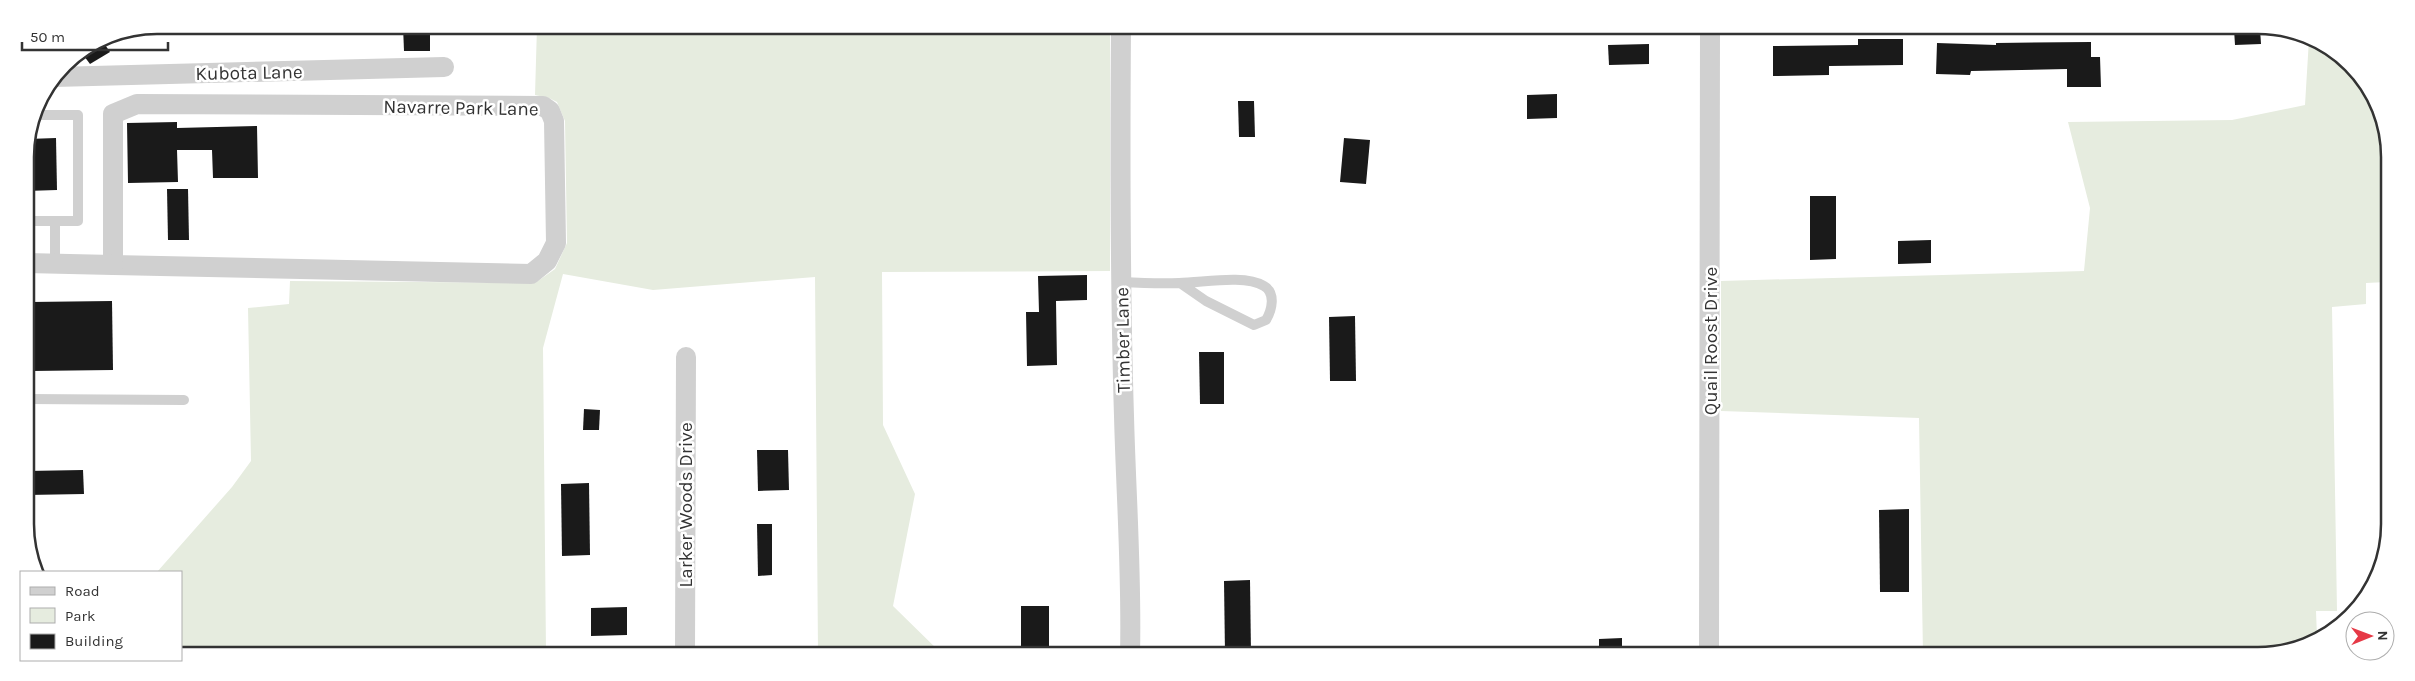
<svg xmlns="http://www.w3.org/2000/svg" width="2415" height="681" viewBox="0 0 2415 681" font-family="Karla,sans-serif">
<style>
.green{fill:#e6ecdf}
.building{fill:#1a1a1a}
.lines{fill:none;stroke-linecap:round;stroke-linejoin:round}
.service{stroke:#d0d0d0;stroke-width:10}
.minor{stroke:#d0d0d0;stroke-width:20}
.labels{text-anchor:middle;stroke-width:5;stroke-linejoin:round;paint-order:stroke}
.street-label{font-size:19px;fill:#333;stroke:#fff}
.rim{fill:none;stroke:#333;stroke-width:2.5}
</style>
<rect width="100%" height="100%" fill="#fff"/>
<g class="green">
<polygon points="537,26 1110,27 1110,271 882,272 883,425 915,494 893,606 941,653 818,653 815,277 653,290 563,274 543,348 546,652 181,652 181,572 157,572 232,487 251,461 248,308 289,304 290,281 531,283 538,281 555,269 567,243 565,121 557,102 549,98 535,95"/>
<polygon points="2309,39 2352,64 2388,131 2387,282 2366,283 2366,304 2332,307 2337,611 2316,611 2317,637 2267,656 1923,655 1919,418 1721,411 1721,281 2084,271 2090,208 2068,122 2232,120 2305,105"/>
</g>
<g class="building">
<polygon points="403,26 430,26 430,51 404,51"/>
<polygon points="2234,29 2260,29 2261,44 2235,45"/>
<polygon points="101,39 110,52 90,64 81,52"/>
<polygon points="1858,39 1903,39 1903,65 1829,66 1829,75 1773,76 1773,46 1858,45"/>
<polygon points="2091,42 2091,57 2100,57 2101,87 2067,87 2067,69 1971,71 1970,75 1936,74 1937,43 1996,45 1996,43"/>
<polygon points="1649,44 1649,64 1609,65 1608,45"/>
<polygon points="1557,94 1557,118 1527,119 1527,95"/>
<polygon points="1238,101 1254,101 1255,137 1239,137"/>
<polygon points="177,122 177,128 257,126 258,178 213,178 212,150 177,150 178,182 128,183 127,123"/>
<polygon points="56,138 57,190 26,191 25,148 28,139"/>
<polygon points="1344,138 1370,140 1366,184 1340,182"/>
<polygon points="167,189 188,189 189,240 168,240"/>
<polygon points="1810,196 1836,196 1836,259 1810,260"/>
<polygon points="1931,240 1931,263 1898,264 1898,241"/>
<polygon points="1087,275 1087,300 1056,301 1057,365 1027,366 1026,312 1039,312 1038,276"/>
<polygon points="112,301 113,370 31,371 30,302"/>
<polygon points="1355,316 1356,381 1330,381 1329,317"/>
<polygon points="1199,352 1224,352 1224,404 1200,404"/>
<polygon points="584,409 600,410 599,430 583,430"/>
<polygon points="757,450 788,450 789,490 758,491"/>
<polygon points="83,470 84,494 27,495 27,471"/>
<polygon points="589,483 590,555 562,556 561,484"/>
<polygon points="1909,509 1909,592 1880,592 1879,510"/>
<polygon points="757,524 772,524 772,575 758,576"/>
<polygon points="1250,580 1251,654 1225,654 1224,581"/>
<rect x="1021" y="606" width="28" height="47"/>
<polygon points="627,607 627,635 591,636 591,608"/>
<polygon points="1622,638 1622,654 1599,654 1599,639"/>
</g>
<g class="lines">
<g class="service">
<polyline points="26,221 78,221 78,115 33,115"/>
<polyline points="55,221 55,263"/>
<path d="M1121,282C1140,283 1160,284 1179,283C1202,283 1244,274 1264,286C1276,293 1272,310 1266,320L1254,325L1206,301L1180,283"/>
<polyline points="27,399 184,400"/>
</g>
<g class="minor">
<path d="M1121,27C1120,157 1120,286 1124,416C1126,495 1132,574 1130,654"/>
<polyline points="54,77 444,67"/>
<polygon points="137,104 543,106 550,111 554,121 556,243 547,261 531,274 113,265 113,114"/>
<polyline points="26,263 113,265"/>
<polyline points="685,653 686,357"/>
<polyline points="1709,655 1710,28"/>
</g>
</g>
<g class="labels">
<g class="street-label">
<text transform="translate(249 72) rotate(-1)" y="7">Kubota Lane</text>
<text transform="translate(461 107) rotate(1)" y="7">Navarre Park Lane</text>
<text transform="translate(1122 340) rotate(-91)" y="7">Timber Lane</text>
<text transform="translate(1710 341) rotate(-90)" y="7">Quail Roost Drive</text>
<text transform="translate(685 505) rotate(-90)" y="7">Larker Woods Drive</text>
</g>
</g>
<path d="M0 0H2415V681H0ZM157 34H2258A123 123 0 0 1 2381 157V524A123 123 0 0 1 2258 647H157A123 123 0 0 1 34 524V157A123 123 0 0 1 157 34Z" fill="#fff" fill-rule="evenodd"/>
<path class="rim" d="M157 34H2258A123 123 0 0 1 2381 157V524A123 123 0 0 1 2258 647H157A123 123 0 0 1 34 524V157A123 123 0 0 1 157 34Z"/>
<rect x="20" y="571" width="162" height="90" fill="#ffffff" stroke="#adadad"/>
<rect x="30" y="587" width="25" height="8" fill="#d0d0d0" stroke="#adadad"/>
<text x="65" y="596" font-size="15" fill="#333333">Road</text>
<rect x="30" y="608" width="25" height="15" fill="#e6ecdf" stroke="#adadad"/>
<text x="65" y="621" font-size="15" fill="#333333">Park</text>
<rect x="30" y="634" width="25" height="15" fill="#1a1a1a" stroke="#adadad"/>
<text x="65" y="646" font-size="15" fill="#333333">Building</text>
<g transform="translate(2370 636) rotate(89)"><circle r="24" fill="#ffffff" stroke="#adadad"/>
<path d="M0-4L9 19L0 12L-9 19Z" fill="#e63946"/>
<text y="-8" font-size="14" font-weight="bold" text-anchor="middle" fill="#333333">N</text>
</g>
<path d="M22 42v8h146v-8" fill="none" stroke="#333333" stroke-width="2.5"/>
<text x="30" y="42" font-size="15" fill="#333333" stroke="#ffffff" stroke-width="4" paint-order="stroke">50 m</text>
</svg>
